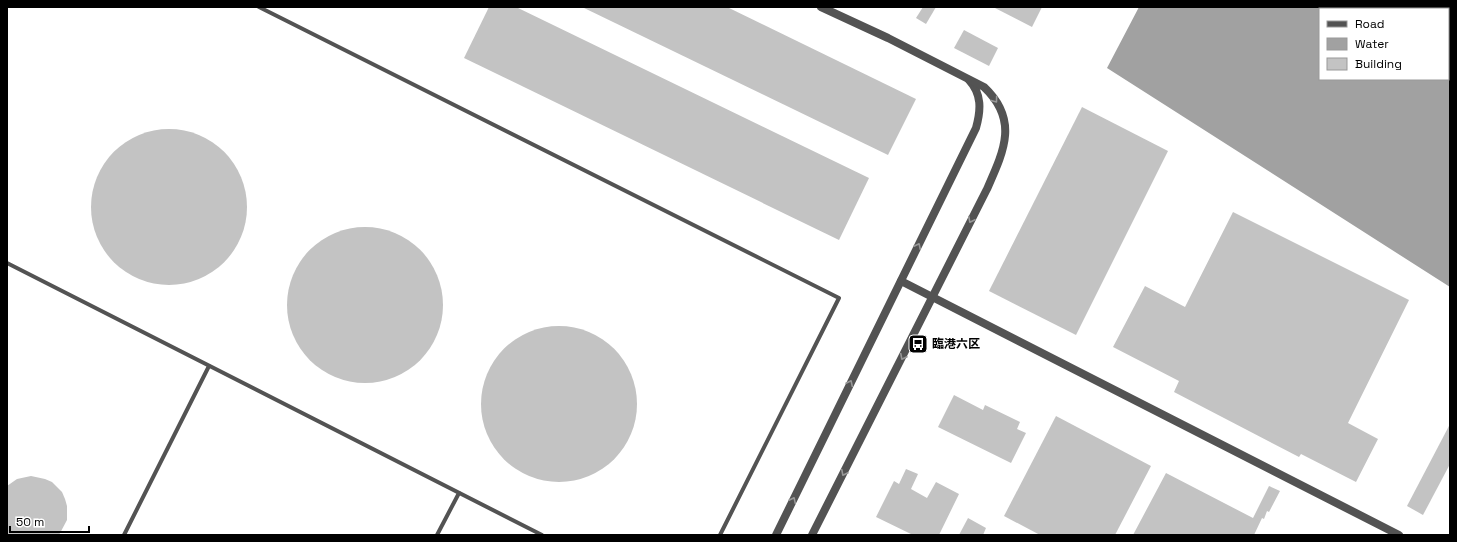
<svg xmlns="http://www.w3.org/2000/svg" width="1457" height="542" viewBox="0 0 1457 542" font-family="'Space Grotesk','Noto Sans JP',sans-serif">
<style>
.water{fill:#a1a1a1;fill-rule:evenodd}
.building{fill:#c3c3c3}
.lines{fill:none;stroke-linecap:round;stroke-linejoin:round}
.service{stroke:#535353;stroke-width:4}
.tertiary{stroke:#535353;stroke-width:8}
.oneway{stroke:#989898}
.labels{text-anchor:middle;stroke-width:4;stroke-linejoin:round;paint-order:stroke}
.poi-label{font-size:12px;font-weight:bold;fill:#000;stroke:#fff;text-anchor:start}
</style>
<rect width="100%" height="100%" fill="#fff"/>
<path class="water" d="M1139,7H1450V287L1107,68ZM1320,9H1448V79H1320Z"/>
<g class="building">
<polygon points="489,7 516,7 869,178 839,240 464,58"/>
<polygon points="582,7 727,7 916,99 888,155"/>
<polygon points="923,7 936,7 926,24 916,18"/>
<polygon points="993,7 1042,7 1032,27"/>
<polygon points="964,30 998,48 989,66 954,48"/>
<polygon points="1082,107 1168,151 1076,335 989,291"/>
<circle cx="169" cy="207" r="78"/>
<polygon points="1233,212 1409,300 1348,423 1378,439 1356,482 1301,454 1299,457 1174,392 1179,381 1113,347 1145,286 1185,307"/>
<circle cx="365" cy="305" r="78"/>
<circle cx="559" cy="404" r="78"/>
<polygon points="954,395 983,410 985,405 1020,422 1017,429 1026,433 1011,463 938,427"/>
<polygon points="1056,416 1151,466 1115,535 1040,535 1004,516"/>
<polygon points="1450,424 1450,464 1423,515 1407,506"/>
<polygon points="906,469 918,474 911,489 927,498 936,482 959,494 939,535 913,535 876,517 894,481 899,484"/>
<polygon points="1166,473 1253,518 1269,486 1280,491 1269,512 1267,511 1264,519 1262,518 1254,535 1133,535"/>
<polygon points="31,476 45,479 52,482 62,492 65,499 67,506 67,520 59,535 7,535 7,486 17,479"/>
<polygon points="968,518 986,528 983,535 959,535"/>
</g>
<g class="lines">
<g class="service">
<polyline points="259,7 839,298 720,535"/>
<polyline points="7,263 542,535"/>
<polyline points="124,535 209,366"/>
<polyline points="437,535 459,493"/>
</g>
<g class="tertiary">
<polyline points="901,281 1399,535"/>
<path d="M776,535L976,128C981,110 982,94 969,80"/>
<path d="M812,535L987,189C1004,151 1019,120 984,87L888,38L821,7"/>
</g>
</g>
<defs><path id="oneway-chevron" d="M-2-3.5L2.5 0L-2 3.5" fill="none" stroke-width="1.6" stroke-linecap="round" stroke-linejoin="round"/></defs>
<g class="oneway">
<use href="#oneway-chevron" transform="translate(995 100) rotate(54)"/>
<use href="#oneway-chevron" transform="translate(971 220) rotate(117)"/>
<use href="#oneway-chevron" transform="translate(918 246) rotate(-64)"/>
<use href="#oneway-chevron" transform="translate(903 357) rotate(117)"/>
<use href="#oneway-chevron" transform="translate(850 383) rotate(-64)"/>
<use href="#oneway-chevron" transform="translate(844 473) rotate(117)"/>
<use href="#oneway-chevron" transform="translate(793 500) rotate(-64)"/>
</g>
<defs>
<symbol id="bus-square" viewBox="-11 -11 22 22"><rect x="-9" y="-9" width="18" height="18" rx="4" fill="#000" stroke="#fff"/><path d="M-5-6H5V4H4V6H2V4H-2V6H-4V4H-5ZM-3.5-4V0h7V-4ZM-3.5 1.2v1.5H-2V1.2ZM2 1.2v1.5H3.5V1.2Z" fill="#fff"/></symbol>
</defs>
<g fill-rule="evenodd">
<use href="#bus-square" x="907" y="333" width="22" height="22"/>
</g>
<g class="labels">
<g class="poi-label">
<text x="932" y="348">臨港六区</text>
</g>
</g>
<rect width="1457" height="542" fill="none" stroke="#000000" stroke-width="16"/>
<rect x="1319" y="8" width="130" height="72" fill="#ffffff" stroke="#999999"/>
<rect x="1327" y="21" width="20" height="6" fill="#535353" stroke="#999999"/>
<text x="1355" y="28" font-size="12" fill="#000000">Road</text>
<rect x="1327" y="38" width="20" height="12" fill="#a1a1a1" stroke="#999999"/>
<text x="1355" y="48" font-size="12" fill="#000000">Water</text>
<rect x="1327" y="58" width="20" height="12" fill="#c3c3c3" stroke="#999999"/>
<text x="1355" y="68" font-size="12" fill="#000000">Building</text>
<path d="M10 526v6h79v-6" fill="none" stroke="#000000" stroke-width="2"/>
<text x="16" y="526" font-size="12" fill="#000000" stroke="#ffffff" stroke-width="3" paint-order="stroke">50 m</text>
</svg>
